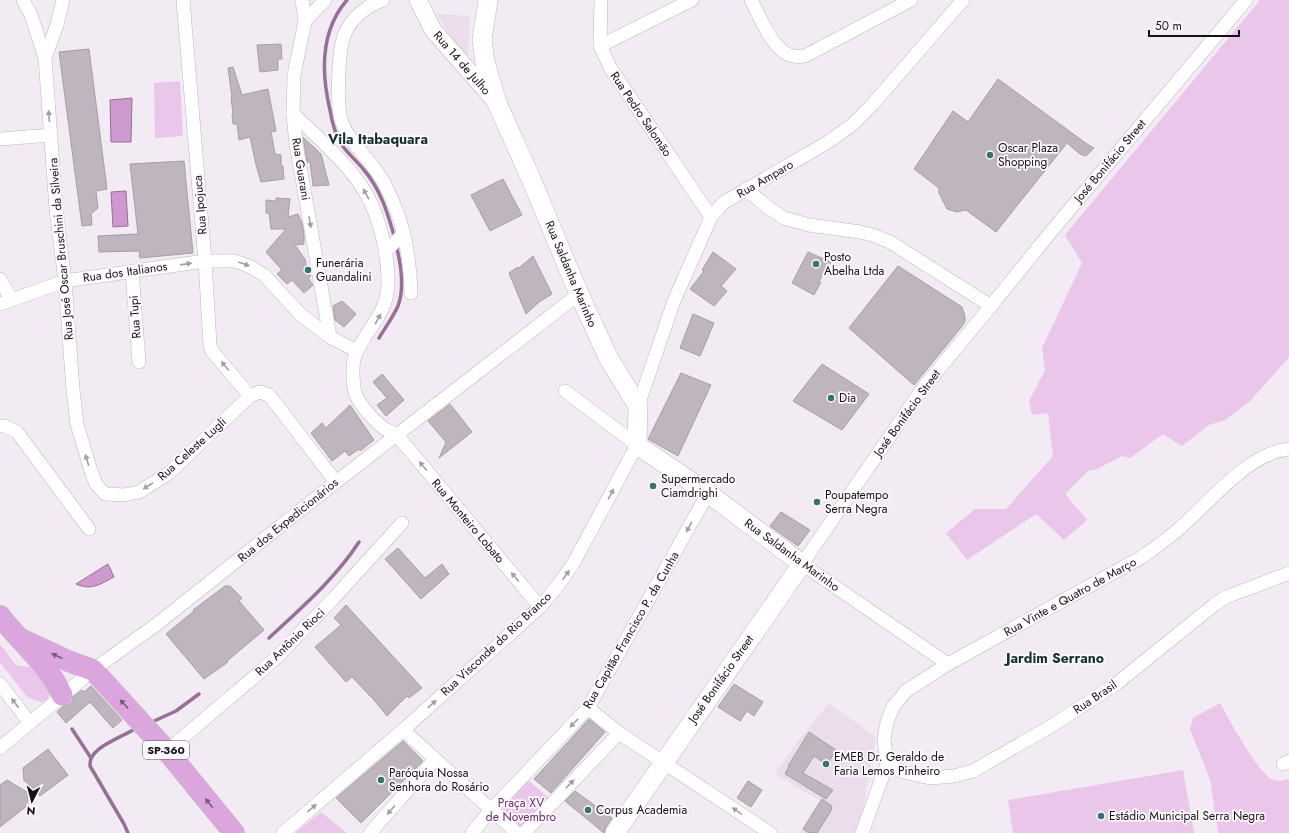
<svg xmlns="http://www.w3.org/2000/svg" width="1289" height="833" viewBox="0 0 1289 833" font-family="Jost,sans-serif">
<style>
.built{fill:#ecddec}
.green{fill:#eac6eb}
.water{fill:#cd99cf;stroke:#967097}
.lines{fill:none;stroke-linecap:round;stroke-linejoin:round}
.stream{stroke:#967097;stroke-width:3.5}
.building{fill:#beb5be;stroke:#a79fa7}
.minor-casing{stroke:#bfb7bf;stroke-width:14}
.tertiary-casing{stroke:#bfb7bf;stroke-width:18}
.secondary-casing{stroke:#bfb7bf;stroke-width:20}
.primary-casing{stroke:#cbcbcb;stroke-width:22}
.minor{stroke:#fff;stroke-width:13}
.tertiary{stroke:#fff;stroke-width:17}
.secondary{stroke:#fff;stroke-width:19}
.primary{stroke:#daa6dd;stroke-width:21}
.oneway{fill:#a1a0a1}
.oneway2{fill:#775c78}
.poi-dot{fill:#347666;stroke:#fef9fe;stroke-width:1.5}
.labels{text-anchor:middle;stroke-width:3.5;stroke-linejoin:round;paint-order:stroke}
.shield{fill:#fef9fe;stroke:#5a575a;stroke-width:1}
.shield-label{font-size:11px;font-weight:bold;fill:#141114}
.street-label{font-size:12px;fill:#141114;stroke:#fef9fe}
.poi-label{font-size:12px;fill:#141114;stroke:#fef9fe;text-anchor:start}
.park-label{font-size:12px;fill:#682b6c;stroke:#fef9fe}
.quarter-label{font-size:14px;font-weight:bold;fill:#123129;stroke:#fef9fe}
</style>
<rect width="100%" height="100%" fill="#f3ebf3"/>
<g class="built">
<polygon points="437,14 470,16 468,58 462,57"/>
<polygon points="829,703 876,737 862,815 855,833 800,833 819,800 775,774 794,746"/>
</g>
<g class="green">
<polygon points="1260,0 1289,0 1289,357 1250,401 1225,420 1209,425 1182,446 1163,434 1130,458 1122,456 1097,469 1088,471 1065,494 1087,520 1064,540 1036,514 967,560 946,533 975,509 1006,509 1053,456 1048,413 1032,415 1029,401 1045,370 1042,348 1082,263 1065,235"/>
<polygon points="180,81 183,136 155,138 154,83"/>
<polygon points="0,644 16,665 35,668 51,690 47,700 42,702 34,700 27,697 0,662"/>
<path d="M1220,703C1230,721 1256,769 1271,779C1277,782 1283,781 1289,779V833H1218L1210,780L1190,729L1193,718Z"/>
<polygon points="1183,770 1194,833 1013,833 1008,800"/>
<polygon points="528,780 550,799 521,831 500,812"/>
<polygon points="321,812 347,833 295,833"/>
</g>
<g class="water">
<polygon points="132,98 131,142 111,142 110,100"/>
<polygon points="126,191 128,226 113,227 111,192"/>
<path d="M108,564L114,577C100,584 92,591 76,584Z"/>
</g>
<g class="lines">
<g class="stream">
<path d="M347,0C320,31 321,72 330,110C332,122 335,135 342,145C348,154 357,161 364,170C381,190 388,214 395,239"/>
<path d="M379,338C385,328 393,317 398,306C405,287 401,264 396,245"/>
<path d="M269,638C301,608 335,579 359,542"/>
<polyline points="152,722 176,711 199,694"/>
<polyline points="72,729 91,758"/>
<path d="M128,833L124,824L90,766C90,763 90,759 92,757C97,746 123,736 133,730"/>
</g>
</g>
<g class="building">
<polygon points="281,44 282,59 278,59 278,70 260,72 257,45"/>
<polygon points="89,49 107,189 96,191 98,208 91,214 92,225 82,226 59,52"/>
<polygon points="233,67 242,95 268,89 276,131 271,132 275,154 281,155 281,166 283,166 284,179 261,182 256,165 250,137 239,140 237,124 233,124 232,115 233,114 231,97 232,97 228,68"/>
<polygon points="998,79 1087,144 1094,148 1086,156 1080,154 1067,143 996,232 966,210 957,212 947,209 939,193 939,188 914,169 953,111 968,122"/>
<polygon points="303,137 321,154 329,185 313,186 310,162 307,162"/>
<polygon points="184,161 193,253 140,258 139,251 99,252 98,236 138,234 130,164"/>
<polygon points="503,179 522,215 490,231 471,195"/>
<polygon points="276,198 290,199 288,217 298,214 302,223 304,235 304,244 295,245 305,259 308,273 311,276 308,278 313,285 304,293 292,280 287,284 277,274 282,270 266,252 286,229 271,229 269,213 266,213 266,200 276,201"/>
<polygon points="713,252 736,269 721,286 727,291 714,306 690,289 704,271 702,270"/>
<polygon points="808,252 831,262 819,281 821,282 814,295 792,283"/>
<polygon points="533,256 552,294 539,302 526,314 509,273 518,267 519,268"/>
<polygon points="898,266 962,307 965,316 965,321 963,325 914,385 849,328"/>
<polygon points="342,301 356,314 344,327 335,320 333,306"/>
<polygon points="693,314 714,323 700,356 680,348"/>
<polygon points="822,364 869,394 842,430 793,401"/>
<polygon points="681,373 711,385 678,456 648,439"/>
<polygon points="382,374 404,400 386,416 377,405 387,398 373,382"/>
<polygon points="450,404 472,432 439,458 446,442 428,421"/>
<polygon points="350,405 374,440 360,451 359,449 349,456 345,451 332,461 311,433 322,423 326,428"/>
<polygon points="781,512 810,530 798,546 770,526"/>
<polygon points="398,548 425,578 442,564 449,574 421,599 385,559"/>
<polygon points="225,586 230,586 242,598 239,601 264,630 227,661 228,662 204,679 166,634 194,611 193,610"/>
<polygon points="346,605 422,688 409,698 407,696 387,716 374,700 352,677 346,682 315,647 341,625 334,618"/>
<polygon points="734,684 763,702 754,716 747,711 740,721 718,707"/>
<polygon points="91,686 122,720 113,728 90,702 66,723 57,712 62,707 68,705 72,702 73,697 82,690 84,692"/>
<polygon points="589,719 605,732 551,793 534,779"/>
<polygon points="809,732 836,750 827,765 814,756 803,773 833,790 826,799 785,774 789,766 788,766"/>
<polygon points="403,741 423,761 361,823 336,798"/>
<polygon points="48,749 68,775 40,796 24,781 23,768"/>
<polygon points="7,780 27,792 28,805 0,827 0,785"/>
<polygon points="748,781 762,790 751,807 737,798"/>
<polygon points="575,791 612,818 606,827 604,833 565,801"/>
<polygon points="822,799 832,806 831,811 817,833 809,833 803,829"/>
</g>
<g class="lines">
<defs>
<g id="minor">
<polyline points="23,0 31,15 45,58"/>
<polyline points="63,0 57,25 45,58 56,209 65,281 73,390 77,424 90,468 96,484 105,494 124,495 139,492 169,473 250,396 260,392 269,395 336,482"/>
<polyline points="183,0 205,261 210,345 212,351 250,396"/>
<polyline points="302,0 305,21 294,75 293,114 296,144 330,337"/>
<path d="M383,0C368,5 352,17 345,33C338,49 336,107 342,123C350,143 368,157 379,175C385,183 389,193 393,202C406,231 410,262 411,293"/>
<polyline points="601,0 600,46 611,69 711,217"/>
<path d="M751,0C760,16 773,53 793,56C797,57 801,56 805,56L911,0"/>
<polyline points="305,21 325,0"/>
<polyline points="600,46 692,0"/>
<path d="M293,114C316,135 350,166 365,192C379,215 388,253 388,280C389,311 370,325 357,351C354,356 353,365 353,371C353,378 353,385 355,392C359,404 372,418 381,426C385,430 392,432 397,435L540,607"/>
<polyline points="0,139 51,135"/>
<polyline points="746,189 766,206 784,218 809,225 860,232 873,235 890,242 991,306"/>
<polyline points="385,252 404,233"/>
<polyline points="132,271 139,362"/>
<polyline points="0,279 11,299"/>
<polyline points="0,304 65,281 205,261 235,261 251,267 264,275 301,315 330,337 357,351"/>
<polyline points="638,406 674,301 711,217 723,203 828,142 852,125 872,105 963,0"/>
<polyline points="0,426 4,426 17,432 89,529"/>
<polyline points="948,664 802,564 923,388 991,306 1050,233 1246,0"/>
<polyline points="0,684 30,723"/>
<polyline points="588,708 619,733 770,833"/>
<polyline points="403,730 517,833"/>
<polyline points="0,748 93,670 157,624 336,482 579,294"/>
<polyline points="167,751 275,659 333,599 402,523"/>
<polyline points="887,764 904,772 930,778 954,776 973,771 1053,725 1116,684 1214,605 1226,597 1289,573"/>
<polyline points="1283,764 1289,761"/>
<polyline points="283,833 403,730 540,607 559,584 573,564 637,445 565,391"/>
<polyline points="370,833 435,759"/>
<polyline points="472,833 491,810 588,708 708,493"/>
<polyline points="524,833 619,733"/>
<path d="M862,833L887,764L884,739L887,722L893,707L906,691L948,664L1142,557C1156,547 1169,538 1181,527C1211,501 1248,453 1289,449"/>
</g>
<polyline id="tertiary" points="418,0 433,30 497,103"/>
<polyline id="secondary" points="488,0 482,40 485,62 497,103 531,179 579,294 609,359 638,406 637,445 708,493 802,564 615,833"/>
<g id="primary">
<path d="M0,616C21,643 48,664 62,695"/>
<polyline points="21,639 68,661 93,670 167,751 234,833"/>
</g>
</defs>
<use href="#minor" class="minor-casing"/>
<use href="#tertiary" class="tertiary-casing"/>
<use href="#secondary" class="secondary-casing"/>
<use href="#primary" class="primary-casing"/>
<use href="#minor" class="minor"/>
<use href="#tertiary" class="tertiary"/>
<use href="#secondary" class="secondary"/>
<use href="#primary" class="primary"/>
</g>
<defs><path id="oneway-solid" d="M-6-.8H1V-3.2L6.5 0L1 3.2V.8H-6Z"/></defs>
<g class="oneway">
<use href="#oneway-solid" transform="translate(49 116) rotate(-94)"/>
<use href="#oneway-solid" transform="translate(366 194) rotate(-119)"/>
<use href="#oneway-solid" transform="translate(310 222) rotate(80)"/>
<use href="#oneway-solid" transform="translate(186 264) rotate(-8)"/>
<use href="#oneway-solid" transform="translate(244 264) rotate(20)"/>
<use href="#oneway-solid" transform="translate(378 319) rotate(-61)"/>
<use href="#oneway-solid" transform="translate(225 366) rotate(-130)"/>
<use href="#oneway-solid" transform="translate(87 460) rotate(-107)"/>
<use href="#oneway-solid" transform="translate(423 466) rotate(-130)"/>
<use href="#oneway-solid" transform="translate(148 486) rotate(147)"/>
<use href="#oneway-solid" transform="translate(611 494) rotate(-62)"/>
<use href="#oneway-solid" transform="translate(689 527) rotate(119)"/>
<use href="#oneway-solid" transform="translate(566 575) rotate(-55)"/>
<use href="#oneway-solid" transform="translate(515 577) rotate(-130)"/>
<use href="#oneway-solid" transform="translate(15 703) rotate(-127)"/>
<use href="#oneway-solid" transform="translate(432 704) rotate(-42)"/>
<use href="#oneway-solid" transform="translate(574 723) rotate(134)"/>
<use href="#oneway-solid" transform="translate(570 784) rotate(-46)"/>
<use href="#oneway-solid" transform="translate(312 808) rotate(-40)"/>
<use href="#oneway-solid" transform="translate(391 810) rotate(131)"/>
<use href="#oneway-solid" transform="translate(737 811) rotate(-146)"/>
</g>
<g class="oneway2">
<use href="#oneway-solid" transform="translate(57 656) rotate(-155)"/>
<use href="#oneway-solid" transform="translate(124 704) rotate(-133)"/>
<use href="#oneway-solid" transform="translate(209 803) rotate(-129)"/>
</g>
<g class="poi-dot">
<circle cx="990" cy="155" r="4"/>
<circle cx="816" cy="264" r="4"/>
<circle cx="308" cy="270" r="4"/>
<circle cx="831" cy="398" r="4"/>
<circle cx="653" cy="486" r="4"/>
<circle cx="817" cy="502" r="4"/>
<circle cx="826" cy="764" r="4"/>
<circle cx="381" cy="780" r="4"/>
<circle cx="588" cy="810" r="4"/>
<circle cx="1101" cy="816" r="4"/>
</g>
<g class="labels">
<rect class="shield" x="143" y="741" width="46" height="18" rx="3"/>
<g class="shield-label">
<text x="166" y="754">SP-360</text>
</g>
<g class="street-label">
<text transform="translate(462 63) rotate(49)" y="4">Rua 14 de Julho</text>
<text transform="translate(641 114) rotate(56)" y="4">Rua Pedro Salomão</text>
<text transform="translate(1110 161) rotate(-50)" y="4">José Bonifácio Street</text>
<text transform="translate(301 169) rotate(81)" y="4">Rua Guarani</text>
<text transform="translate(765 179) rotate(-30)" y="4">Rua Amparo</text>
<text transform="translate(200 205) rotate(-95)" y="4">Rua Ipojuca</text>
<text transform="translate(61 249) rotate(-95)" y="4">Rua José Oscar Bruschini da Silveira</text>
<text transform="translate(125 272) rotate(-8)" y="4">Rua dos Italianos</text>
<text transform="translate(571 274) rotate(67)" y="4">Rua Saldanha Marinho</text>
<text transform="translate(135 317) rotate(-94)" y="4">Rua Tupi</text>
<text transform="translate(907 413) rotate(-54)" y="4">José Bonifácio Street</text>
<text transform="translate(192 449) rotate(-42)" y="4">Rua Celeste Lugli</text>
<text transform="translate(288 520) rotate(-39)" y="4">Rua dos Expedicionários</text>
<text transform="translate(468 521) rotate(50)" y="4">Rua Monteiro Lobato</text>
<text transform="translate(792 555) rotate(36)" y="4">Rua Saldanha Marinho</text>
<text transform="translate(1070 597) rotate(-29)" y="4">Rua Vinte e Quatro de Março</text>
<text transform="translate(631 630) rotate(-60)" y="4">Rua Capitão Francisco P. da Cunha</text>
<text transform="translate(290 642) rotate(-44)" y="4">Rua Antônio Rioci</text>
<text transform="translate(496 644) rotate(-43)" y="4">Rua Visconde do Rio Branco</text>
<text transform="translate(721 679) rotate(-55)" y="4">José Bonifácio Street</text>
<text transform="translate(1095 697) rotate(-34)" y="4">Rua Brasil</text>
</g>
<g class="poi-label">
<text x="998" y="152">Oscar Plaza<tspan x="998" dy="14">Shopping</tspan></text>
<text x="824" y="261">Posto<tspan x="824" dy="14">Abelha Ltda</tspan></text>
<text x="316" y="267">Funerária<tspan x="316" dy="14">Guandalini</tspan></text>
<text x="839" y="402">Dia</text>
<text x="661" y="483">Supermercado<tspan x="661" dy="14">Ciamdrighi</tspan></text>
<text x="825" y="499">Poupatempo<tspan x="825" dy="14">Serra Negra</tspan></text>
<text x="834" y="761">EMEB Dr. Geraldo de<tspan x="834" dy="14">Faria Lemos Pinheiro</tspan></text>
<text x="389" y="777">Paróquia Nossa<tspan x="389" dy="14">Senhora do Rosário</tspan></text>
<text x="596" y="814">Corpus Academia</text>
<text x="1109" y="820">Estádio Municipal Serra Negra</text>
</g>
<g class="park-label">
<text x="521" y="807">Praça XV<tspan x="521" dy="14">de Novembro</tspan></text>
</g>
<g class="quarter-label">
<text x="378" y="144">Vila Itabaquara</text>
<text x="1055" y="663">Jardim Serrano</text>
</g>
</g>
<g transform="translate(32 801) rotate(186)" stroke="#fef9fe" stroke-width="3" paint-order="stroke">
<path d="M0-3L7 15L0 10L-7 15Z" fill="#141114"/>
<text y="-6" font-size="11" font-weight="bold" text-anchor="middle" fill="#141114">N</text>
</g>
<path d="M1149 30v6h90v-6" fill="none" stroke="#141114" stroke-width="2"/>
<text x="1155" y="30" font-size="12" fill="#141114" stroke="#fef9fe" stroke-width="3" paint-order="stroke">50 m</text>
</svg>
